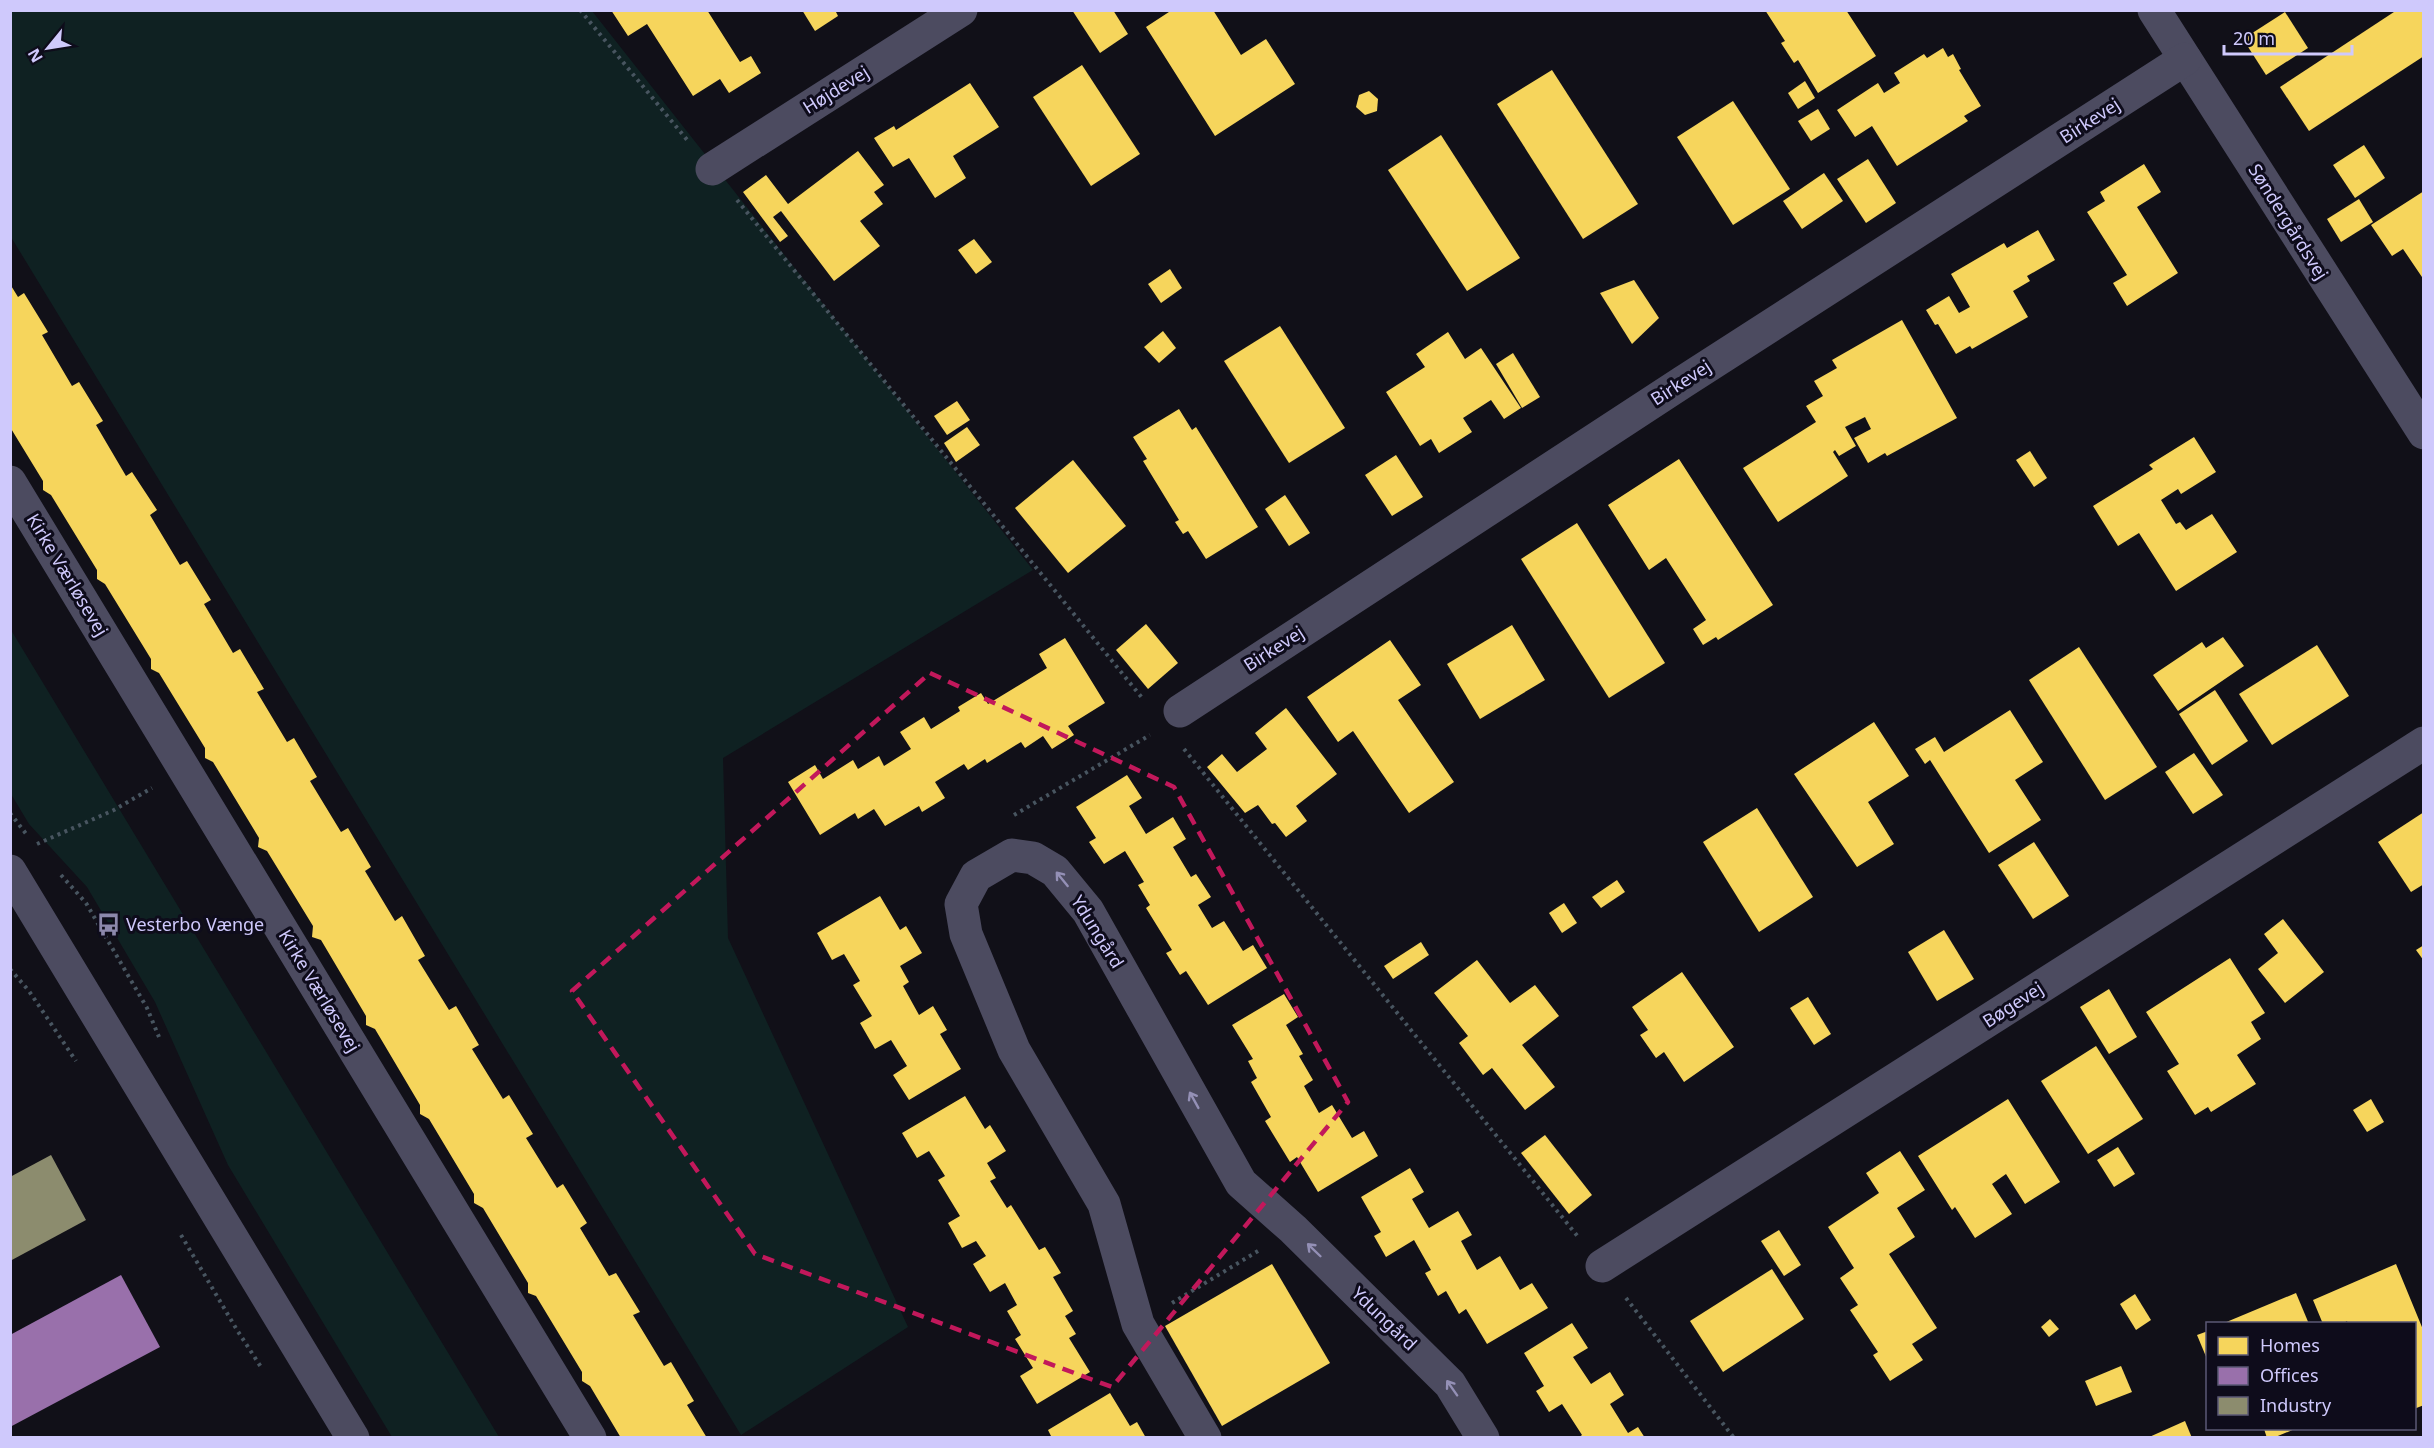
<svg xmlns="http://www.w3.org/2000/svg" width="2434" height="1448" viewBox="0 0 2434 1448" font-family="'Noto Sans',sans-serif">
<style>
.green{fill:#0f2122}
.homes{fill:#f6d55c}
.offices{fill:#9970ab}
.industry{fill:#8c8c6e}
.lines{fill:none;stroke-linecap:round;stroke-linejoin:round}
.path{stroke:#485560;stroke-width:4;stroke-dasharray:3 4.5;stroke-linecap:butt}
.minor{stroke:#4c4b60;stroke-width:33}
.tertiary{stroke:#4c4b60;stroke-width:33}
.oneway{stroke:#9490b6}
.marked{fill:none;stroke:#c2185b;stroke-width:4.5;stroke-dasharray:12 8;stroke-linejoin:round}
.labels{text-anchor:middle;stroke-width:6;stroke-linejoin:round;paint-order:stroke}
.street-label{font-size:18px;fill:#cfc9fc;stroke:#0e0c1b}
.poi-label{font-size:18px;fill:#cfc9fc;stroke:#0e0c1b;text-anchor:start}
</style>
<rect width="100%" height="100%" fill="#111018"/>
<g class="green">
<polygon points="11,11 592,11 1033,570 723,758 728,938 908,1327 741,1435 11,237"/>
<polygon points="11,630 499,1437 392,1437 228,1165 155,1002 87,887 29,824 11,794"/>
</g>
<g class="homes">
<polygon points="611,10 707,10 740,62 751,56 761,73 729,93 720,79 693,96 647,24 628,36"/>
<polygon points="802,10 835,10 838,16 815,31"/>
<polygon points="1072,10 1113,10 1128,34 1100,53"/>
<polygon points="1172,10 1213,10 1241,55 1266,39 1295,84 1215,136 1146,27"/>
<polygon points="1765,10 1846,10 1876,56 1818,93 1798,60 1794,63 1781,43 1785,41"/>
<polygon points="2397,10 2424,10 2424,56 2309,131 2280,87"/>
<polygon points="2285,12 2308,48 2266,75 2243,39"/>
<polygon points="1943,48 1948,57 1953,54 1961,69 1959,70 1981,106 1964,116 1968,121 1897,166 1872,126 1855,137 1837,110 1878,83 1884,93 1900,83 1894,73 1924,54 1927,58"/>
<polygon points="1082,65 1140,154 1091,186 1033,97"/>
<polygon points="1552,70 1638,204 1583,239 1497,104"/>
<polygon points="1805,81 1815,98 1798,109 1788,93"/>
<polygon points="970,83 999,127 953,156 966,178 935,198 909,158 893,167 874,138 894,126 896,130"/>
<polygon points="1369,91 1378,99 1377,111 1365,115 1356,107 1359,95"/>
<polygon points="1733,101 1790,189 1733,225 1677,137"/>
<polygon points="1818,109 1830,129 1811,141 1798,121"/>
<polygon points="1441,135 1520,258 1467,291 1388,170"/>
<polygon points="2364,145 2385,178 2355,198 2333,165"/>
<polygon points="858,151 884,185 874,192 883,204 860,221 880,246 834,281 781,211 773,217 788,236 780,242 743,192 766,175 788,204"/>
<polygon points="1868,159 1896,203 1866,223 1837,179"/>
<polygon points="2144,164 2161,192 2137,207 2178,273 2127,306 2113,283 2127,275 2087,212 2105,201 2100,192"/>
<polygon points="1824,173 1843,201 1802,229 1783,201"/>
<polygon points="2424,191 2424,280 2403,249 2392,256 2371,225"/>
<polygon points="2359,199 2373,222 2341,242 2327,219"/>
<polygon points="2038,230 2055,260 2027,276 2030,281 2013,291 2028,317 1972,349 1970,346 1956,354 1938,324 1935,325 1926,310 1949,296 1959,313 1970,307 1951,274 2004,243 2007,248"/>
<polygon points="974,239 992,262 976,274 958,250"/>
<polygon points="1170,269 1182,288 1161,303 1148,284"/>
<polygon points="1634,280 1659,318 1632,344 1600,293"/>
<polygon points="10,284 18,297 24,293 48,332 42,335 72,386 79,382 103,421 96,425 126,476 132,472 157,510 150,515 180,565 187,561 211,600 204,604 233,653 240,649 264,689 257,692 287,742 294,738 317,777 310,781 341,832 348,828 371,867 365,871 395,921 402,916 425,956 418,960 449,1010 456,1006 479,1045 472,1049 503,1099 509,1095 533,1134 526,1138 557,1188 563,1184 587,1223 580,1228 609,1276 616,1273 640,1312 633,1315 664,1366 671,1362 694,1401 687,1405 707,1438 621,1438 590,1386 582,1381 582,1372 536,1296 528,1293 528,1283 483,1208 474,1203 474,1194 429,1119 420,1114 420,1105 375,1029 366,1025 366,1016 321,940 312,937 313,926 267,851 258,847 259,838 213,762 205,758 205,748 159,673 151,669 151,659 105,584 97,579 97,570 51,495 43,490 43,481 10,427"/>
<polygon points="1902,320 1957,418 1887,456 1885,453 1868,463 1854,438 1871,429 1865,417 1845,427 1856,446 1839,456 1835,450 1833,452 1848,476 1778,522 1743,468 1816,422 1806,406 1823,396 1814,381 1837,368 1832,360"/>
<polygon points="1280,326 1345,428 1289,463 1224,361"/>
<polygon points="1163,331 1176,348 1159,363 1144,347"/>
<polygon points="1448,332 1465,359 1481,348 1521,408 1504,419 1491,400 1463,418 1472,432 1439,453 1431,439 1420,446 1386,392 1425,367 1416,354"/>
<polygon points="1513,353 1540,397 1522,408 1496,364"/>
<polygon points="957,401 970,420 947,435 934,416"/>
<polygon points="1179,409 1192,430 1196,427 1258,527 1206,559 1188,531 1183,534 1175,522 1179,520 1143,461 1147,459 1133,437"/>
<polygon points="967,427 980,445 956,462 944,443"/>
<polygon points="2194,437 2216,472 2181,494 2178,489 2161,500 2176,524 2180,522 2186,530 2212,514 2237,552 2176,591 2139,533 2118,546 2093,506 2153,469 2149,465"/>
<polygon points="2030,451 2047,478 2034,487 2016,460"/>
<polygon points="1396,455 1423,497 1392,516 1365,475"/>
<polygon points="1679,459 1773,605 1718,640 1716,637 1703,645 1693,629 1706,620 1666,558 1649,570 1608,505"/>
<polygon points="1073,460 1126,526 1068,573 1015,508"/>
<polygon points="1285,495 1310,533 1289,546 1265,509"/>
<polygon points="1577,523 1665,663 1609,698 1521,559"/>
<polygon points="1146,624 1178,663 1148,689 1116,650"/>
<polygon points="1512,625 1545,680 1480,719 1447,664"/>
<polygon points="2223,637 2244,666 2178,711 2153,675 2202,642 2206,648"/>
<polygon points="1065,638 1105,703 1068,726 1074,735 1052,749 1043,736 1025,748 1021,742 987,763 985,759 968,770 964,764 935,782 945,798 922,812 919,806 885,826 874,809 858,819 855,813 820,835 788,782 815,765 823,779 853,760 858,769 879,756 884,766 911,749 900,732 924,717 931,729 960,711 958,707 981,693 988,704 1047,668 1039,654"/>
<polygon points="1390,640 1421,685 1398,700 1454,782 1409,813 1353,731 1338,742 1307,697"/>
<polygon points="2317,645 2349,696 2272,745 2239,694"/>
<polygon points="2079,647 2157,767 2105,800 2029,680"/>
<polygon points="2215,690 2248,741 2212,765 2179,714"/>
<polygon points="1286,708 1337,774 1296,806 1307,821 1286,837 1275,823 1272,824 1258,805 1245,813 1207,767 1222,754 1237,772 1267,749 1255,733"/>
<polygon points="2010,710 2043,762 2015,780 2041,820 1989,853 1930,760 1925,764 1915,749 1935,737 1944,752"/>
<polygon points="1874,722 1909,776 1868,802 1894,844 1857,867 1794,774"/>
<polygon points="2194,753 2223,795 2193,814 2165,772"/>
<polygon points="1127,775 1142,798 1129,806 1146,834 1173,817 1186,839 1173,847 1191,877 1196,874 1211,897 1198,905 1212,928 1224,921 1243,951 1253,945 1267,968 1208,1005 1186,971 1180,975 1166,953 1172,950 1146,908 1150,905 1138,885 1144,882 1125,851 1104,864 1089,842 1096,838 1076,807"/>
<polygon points="1757,808 1813,897 1759,932 1703,842"/>
<polygon points="2424,812 2424,884 2411,892 2378,842"/>
<polygon points="2034,842 2069,896 2033,919 1998,865"/>
<polygon points="1617,880 1625,892 1601,908 1592,897"/>
<polygon points="880,896 900,930 906,926 922,953 900,966 909,982 903,986 919,1015 933,1006 947,1030 940,1034 961,1069 909,1100 893,1075 907,1066 891,1040 875,1049 860,1023 872,1016 853,985 860,981 844,954 832,960 817,933"/>
<polygon points="1564,903 1577,923 1562,933 1549,913"/>
<polygon points="2283,919 2324,972 2285,1003 2258,969 2278,953 2264,934"/>
<polygon points="1944,930 1974,979 1937,1001 1908,952"/>
<polygon points="1421,942 1429,955 1393,979 1384,966"/>
<polygon points="2424,945 2424,961 2416,950"/>
<polygon points="2230,958 2265,1013 2251,1022 2261,1039 2237,1055 2256,1084 2211,1112 2208,1107 2195,1115 2167,1071 2179,1064 2146,1012"/>
<polygon points="1477,960 1510,1003 1535,985 1559,1016 1522,1045 1555,1087 1525,1110 1492,1068 1483,1075 1459,1043 1468,1036 1434,993"/>
<polygon points="1682,972 1734,1047 1684,1082 1664,1052 1656,1058 1640,1035 1648,1030 1632,1007"/>
<polygon points="2109,989 2137,1037 2109,1054 2080,1007"/>
<polygon points="1284,994 1298,1017 1286,1025 1303,1054 1299,1056 1313,1080 1304,1086 1319,1113 1332,1105 1352,1138 1364,1131 1378,1156 1318,1192 1297,1157 1290,1162 1265,1121 1271,1117 1251,1082 1257,1078 1248,1061 1253,1059 1232,1025"/>
<polygon points="1808,997 1831,1034 1814,1045 1790,1008"/>
<polygon points="2096,1046 2143,1119 2088,1154 2041,1081"/>
<polygon points="965,1096 985,1129 990,1125 1006,1151 987,1163 996,1178 990,1181 1007,1208 1011,1205 1039,1250 1045,1247 1061,1273 1053,1277 1073,1311 1065,1316 1076,1334 1069,1338 1090,1372 1037,1404 1020,1376 1033,1368 1015,1339 1021,1335 1007,1311 1017,1305 1005,1283 990,1292 973,1264 986,1256 976,1241 962,1248 948,1223 960,1216 938,1180 945,1176 929,1151 917,1158 902,1133"/>
<polygon points="2008,1099 2060,1182 2025,1204 2006,1174 1992,1184 2012,1214 1975,1238 1955,1207 1952,1210 1918,1156"/>
<polygon points="2371,1099 2384,1122 2367,1132 2353,1110"/>
<polygon points="1545,1135 1592,1195 1569,1214 1521,1153"/>
<polygon points="2118,1147 2135,1174 2114,1187 2097,1160"/>
<polygon points="1900,1151 1925,1190 1897,1208 1915,1237 1889,1254 1937,1328 1912,1344 1923,1360 1890,1381 1873,1355 1878,1352 1850,1310 1858,1305 1840,1278 1854,1268 1828,1227 1879,1193 1866,1173"/>
<polygon points="1410,1168 1424,1192 1412,1199 1429,1228 1458,1211 1472,1235 1461,1241 1477,1270 1500,1256 1520,1290 1532,1283 1548,1308 1487,1344 1466,1309 1459,1314 1446,1291 1438,1296 1425,1273 1431,1270 1414,1240 1386,1257 1374,1236 1381,1232 1361,1197"/>
<polygon points="1779,1230 1801,1265 1784,1276 1761,1241"/>
<polygon points="1272,1264 1330,1363 1222,1426 1165,1326"/>
<polygon points="2396,1264 2424,1332 2424,1405 2414,1409 2414,1324 2348,1324 2347,1321 2342,1324 2323,1324 2313,1300"/>
<polygon points="1772,1269 1804,1319 1723,1372 1690,1321"/>
<polygon points="2296,1293 2309,1324 2224,1324 2224,1323"/>
<polygon points="2135,1294 2151,1320 2136,1330 2120,1304"/>
<polygon points="2050,1319 2059,1329 2049,1337 2041,1327"/>
<polygon points="1572,1323 1588,1348 1573,1357 1591,1384 1610,1372 1624,1395 1610,1404 1628,1433 1638,1427 1645,1438 1578,1438 1582,1435 1562,1404 1549,1412 1536,1391 1544,1386 1524,1353"/>
<polygon points="2208,1331 2208,1359 2207,1359 2197,1335"/>
<polygon points="2121,1366 2132,1392 2096,1406 2085,1381"/>
<polygon points="1110,1393 1130,1426 1137,1422 1146,1438 1052,1438 1048,1430"/>
<polygon points="2185,1421 2192,1438 2147,1438"/>
<polygon points="2264,1429 2295,1429 2273,1438 2267,1438"/>
</g>
<polygon class="offices" points="121,1275 160,1347 10,1427 10,1335"/>
<polygon class="industry" points="51,1155 86,1220 10,1261 10,1177"/>
<g class="lines">
<g class="path">
<polyline points="580,10 688,141"/>
<polyline points="737,200 1143,699"/>
<polyline points="1184,749 1579,1238"/>
<polyline points="10,813 27,835"/>
<polyline points="1014,815 1150,735"/>
<polyline points="37,844 114,810 152,788"/>
<polyline points="61,875 86,903 147,1008 159,1037"/>
<polyline points="10,969 29,991 76,1061"/>
<polyline points="181,1235 237,1330 261,1367"/>
<polyline points="1626,1298 1734,1438"/>
<polyline points="1172,1303 1258,1251"/>
</g>
<g class="minor">
<polyline points="2154,10 2424,433"/>
<polyline points="712,169 961,10"/>
<polyline points="10,482 590,1438"/>
<polyline points="1180,711 1683,382 2185,59"/>
<polyline points="1602,1266 2424,743"/>
<polyline points="1205,1438 1138,1324 1104,1204 1014,1050 966,934 961,904 976,876 1012,855 1033,858 1055,871 1088,911 1241,1183 1293,1229 1450,1384 1483,1438"/>
</g>
<polyline class="tertiary" points="10,871 353,1438"/>
</g>
<defs><path id="oneway-shaft" d="M-6 0H5M1.5-3L5.5 0L1.5 3" fill="none" stroke-width="1.6" stroke-linecap="round" stroke-linejoin="round" transform="scale(1.5)"/></defs>
<g class="oneway">
<use href="#oneway-shaft" transform="translate(1062 879) rotate(-129)"/>
<use href="#oneway-shaft" transform="translate(1194 1100) rotate(-119)"/>
<use href="#oneway-shaft" transform="translate(1314 1250) rotate(-136)"/>
<use href="#oneway-shaft" transform="translate(1452 1388) rotate(-125)"/>
</g>
<path class="marked" d="M930,673L1174,787L1348,1102L1112,1387L755,1254L572,991Z"/>
<defs>
<symbol id="bus-bare" viewBox="-9 -9 18 18"><path d="M-5-6H5V4H4V6H2V4H-2V6H-4V4H-5ZM-3.5-4V0h7V-4ZM-3.5 1.2v1.5H-2V1.2ZM2 1.2v1.5H3.5V1.2Z" fill="#8c88ac" stroke="#0e0c1b" stroke-width="2.5" paint-order="stroke"/></symbol>
</defs>
<g fill-rule="evenodd">
<use href="#bus-bare" x="92" y="908" width="33" height="33"/>
</g>
<g class="labels">
<g class="street-label">
<text transform="translate(836 90) rotate(-32)" y="6">Højdevej</text>
<text transform="translate(2090 121) rotate(-33)" y="6">Birkevej</text>
<text transform="translate(2288 222) rotate(58)" y="6">Søndergårdsvej</text>
<text transform="translate(1681 383) rotate(-33)" y="6">Birkevej</text>
<text transform="translate(67 575) rotate(59)" y="6">Kirke Værløsevej</text>
<text transform="translate(1274 649) rotate(-33)" y="6">Birkevej</text>
<text transform="translate(1097 932) rotate(58)" y="6">Ydungård</text>
<text transform="translate(319 991) rotate(59)" y="6">Kirke Værløsevej</text>
<text transform="translate(2013 1005) rotate(-33)" y="6">Bøgevej</text>
<text transform="translate(1384 1319) rotate(44)" y="6">Ydungård</text>
</g>
<g class="poi-label">
<text x="126" y="931">Vesterbo Vænge</text>
</g>
</g>
<rect width="2434" height="1448" fill="none" stroke="#cfc9fc" stroke-width="24"/>
<rect x="2206" y="1322" width="210" height="108" fill="#0e0c1b" stroke="#5b5875" stroke-width="1.5"/>
<rect x="2218" y="1337" width="30" height="18" fill="#f6d55c" stroke="#5b5875" stroke-width="1.5"/>
<text x="2260" y="1352" font-size="18" fill="#cfc9fc">Homes</text>
<rect x="2218" y="1367" width="30" height="18" fill="#9970ab" stroke="#5b5875" stroke-width="1.5"/>
<text x="2260" y="1382" font-size="18" fill="#cfc9fc">Offices</text>
<rect x="2218" y="1397" width="30" height="18" fill="#8c8c6e" stroke="#5b5875" stroke-width="1.5"/>
<text x="2260" y="1412" font-size="18" fill="#cfc9fc">Industry</text>
<g transform="translate(48 48) rotate(240)" stroke="#0e0c1b" stroke-width="4.5" paint-order="stroke">
<path d="M0-4.5L10 22L0 15L-10 22Z" fill="#cfc9fc"/>
<text y="-9" font-size="16" font-weight="bold" text-anchor="middle" fill="#cfc9fc">N</text>
</g>
<path d="M2224 45v9h128v-9" fill="none" stroke="#cfc9fc" stroke-width="3"/>
<text x="2233" y="45" font-size="18" fill="#cfc9fc" stroke="#0e0c1b" stroke-width="4.5" paint-order="stroke">20 m</text>
</svg>
